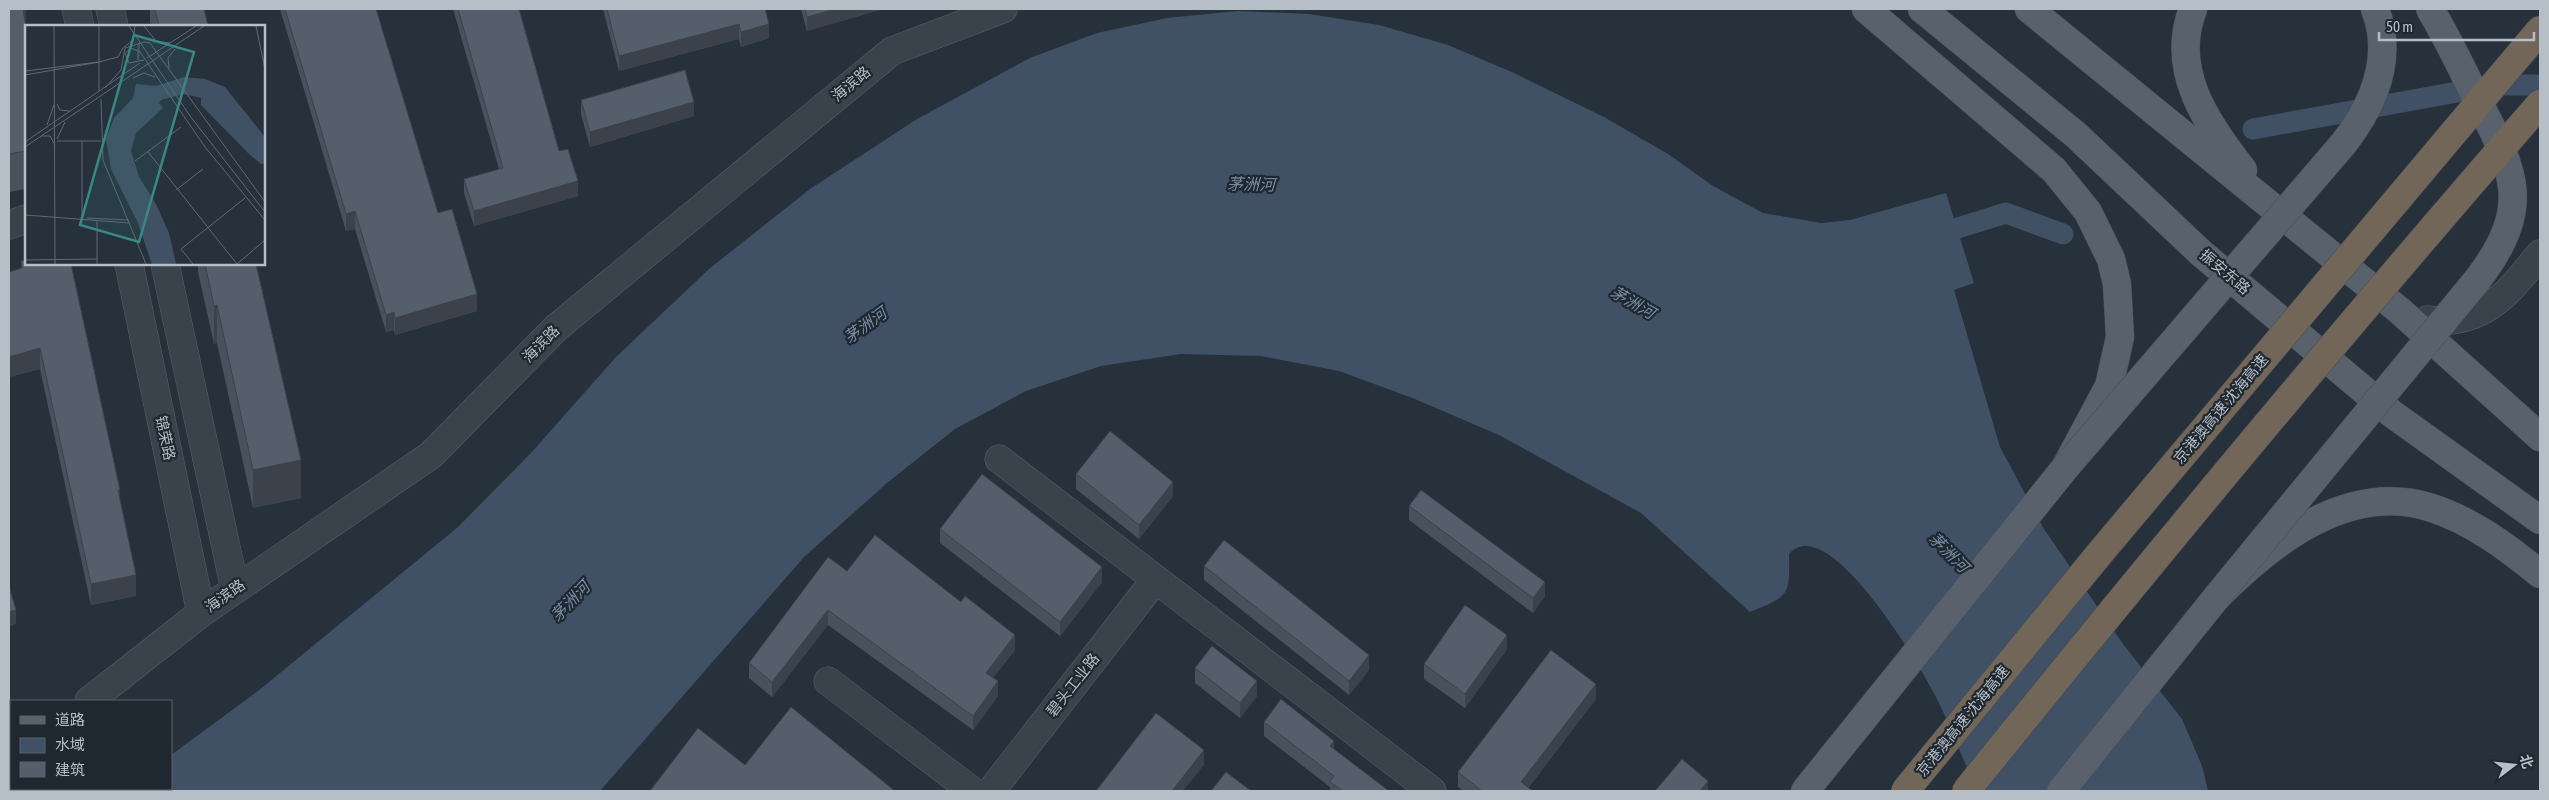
<svg xmlns="http://www.w3.org/2000/svg" width="2549" height="800" viewBox="0 0 2549 800" font-family="'Asap Condensed','Noto Sans SC',sans-serif">
<style>
.water{fill:#405165}
.lines{fill:none;stroke-linecap:round;stroke-linejoin:round}
.canal{stroke:#405165;stroke-width:21}
.minor-casing{stroke:#58606a;stroke-width:29}
.major-casing{stroke:#464e58;stroke-width:29}
.minor{stroke:#3a424c;stroke-width:28}
.major{stroke:#59626c;stroke-width:28}
.major-bridge-casing{stroke:#464e58;stroke-width:29;stroke-linecap:butt}
.highway-bridge-casing{stroke:#454d57;stroke-width:29;stroke-linecap:butt}
.major-bridge{stroke:#59626c;stroke-width:28}
.highway-bridge{stroke:#716658;stroke-width:28}
.wall{fill:#48525c}
.shaded-wall{fill:#3b424b}
.building{fill:#545f6b;stroke:#3b424b}
.labels{text-anchor:middle;stroke-width:4.5;stroke-linejoin:round;paint-order:stroke}
.street-label{font-size:15px;fill:#b6bec7;stroke:#1f2731}
.water-label{font-size:16px;font-style:italic;fill:#7a90a7;stroke:#1f2731}
.inset-river{fill:none;stroke:#405165;stroke-width:2.5}
.inset-road{fill:none;stroke:#606974;stroke-width:1}
.view{fill:#398884;fill-opacity:0.15;stroke:#398884;stroke-width:2.5}
.inset-edge{fill:none;stroke:#b6bec7;stroke-width:2.5}
</style>
<rect width="100%" height="100%" fill="#27313c"/>
<path class="water" d="M1238,11L1309,14L1379,25L1448,45L1514,73L1604,117L1668,154L1713,186L1763,213L1821,223L1850,220L1946,193L1974,283L1954,290L2000,447L2044,529L2123,644L2182,719L2202,766L2208,791H1977C1963,760 1951,727 1936,697C1921,667 1828,509 1789,554C1790,596 1789,596 1750,612L1641,513L1501,436L1415,399L1339,371L1261,356L1181,354L1101,366L1026,391L955,429L887,483L804,557L600,791H121L125,789H171V755L258,691L458,527L531,453L616,357L709,269L810,189L917,119L1030,58L1097,33L1167,18Z"/>
<g class="lines">
<g class="canal">
<polyline points="2253,129 2496,85 2540,85"/>
<polyline points="1929,237 2006,213 2063,234"/>
</g>
<defs>
<g id="minor">
<polyline points="76,9 80,26"/>
<polyline points="110,9 114,26"/>
<polyline points="9,225 26,219"/>
<polyline points="129,264 201,613"/>
<polyline points="165,264 235,589"/>
<path d="M2427,320C2484,326 2508,293 2540,254"/>
<polyline points="999,459 1432,791"/>
<polyline points="828,681 972,791"/>
<polyline points="89,701 201,613 431,455 556,328 892,51 1003,9"/>
<polyline points="9,765 11,763"/>
<polyline points="991,791 1155,580"/>
</g>
<g id="major">
<polyline points="1922,9 2076,135 2201,253 2391,413 2540,520"/>
<polyline points="2029,9 2400,311 2540,437"/>
<path d="M2193,9C2169,70 2207,124 2243,170"/>
<path d="M2344,143C2374,104 2394,58 2375,9"/>
<polyline points="1805,791 2065,468 2109,386 2120,337 2117,284 2111,259 2088,212 2054,170 1866,9"/>
<path d="M2061,791L2216,598C2270,543 2347,482 2429,507C2471,520 2507,547 2540,574"/>
</g>
</defs>
<use href="#minor" class="minor-casing"/>
<use href="#major" class="major-casing"/>
<use href="#minor" class="minor"/>
<use href="#major" class="major"/>
<defs>
<g id="major-bridge">
<polyline points="2065,468 2344,143"/>
<path d="M2216,598L2478,279C2534,205 2514,171 2476,97C2461,67 2447,37 2430,9"/>
</g>
<g id="highway-bridge">
<polyline points="1905,791 2100,553 2540,30"/>
<path d="M1966,791C2153,559 2344,329 2540,104"/>
</g>
</defs>
<use href="#major-bridge" class="major-bridge-casing"/>
<use href="#highway-bridge" class="highway-bridge-casing"/>
<use href="#major-bridge" class="major-bridge"/>
<use href="#highway-bridge" class="highway-bridge"/>
</g>
<g class="wall">
<polygon points="9,9 26,9 26,189 9,192"/>
<polygon points="150,9 204,9 208,26 151,26 150,22"/>
<polygon points="280,9 376,9 438,213 477,311 395,335 394,330 386,332 355,229 346,231"/>
<polygon points="453,9 519,9 559,151 578,196 474,226 464,193 464,179 499,169"/>
<polygon points="603,9 765,9 769,38 741,47 739,39 619,71"/>
<polygon points="801,9 883,9 807,31"/>
<polygon points="581,100 694,116 590,147 581,114"/>
<polygon points="21,261 120,502 136,596 91,605 40,369 9,377 9,272 21,269"/>
<polygon points="198,264 256,264 301,498 253,508 217,343 214,344 198,272"/>
<polygon points="1076,474 1173,496 1139,539 1076,489"/>
<polygon points="1409,506 1545,596 1533,613 1409,520"/>
<polygon points="940,529 1102,582 1060,636 940,543"/>
<polygon points="1204,566 1369,670 1349,695 1204,580"/>
<polygon points="847,571 1015,650 993,678 998,696 973,730 828,625 772,697 749,678 749,663"/>
<polygon points="1507,649 1465,708 1424,679 1424,664"/>
<polygon points="1195,668 1257,696 1240,718 1195,683"/>
<polygon points="1596,699 1528,788 1533,791 1464,791 1458,787 1458,772"/>
<polygon points="1264,722 1334,750 1389,791 1330,791 1330,787 1264,736"/>
</g>
<g class="shaded-wall">
<polygon points="21,9 26,9 26,36"/>
<polygon points="835,9 883,9 807,31 807,17"/>
<polygon points="739,24 739,39 619,71 619,56"/>
<polygon points="769,24 769,38 741,47 741,32"/>
<polygon points="694,102 694,116 590,147 590,132"/>
<polygon points="578,181 578,196 474,226 474,211"/>
<polygon points="355,211 355,229 346,231 346,214"/>
<polygon points="477,294 477,311 395,335 395,318"/>
<polygon points="217,305 217,343 214,344 214,306"/>
<polygon points="394,312 394,330 386,332 386,315"/>
<polygon points="40,348 40,369 9,377 9,357"/>
<polygon points="301,460 301,498 253,508 253,470"/>
<polygon points="1173,482 1173,496 1139,539 1139,525"/>
<polygon points="118,490 120,490 120,510"/>
<polygon points="1102,567 1102,582 1060,636 1060,622"/>
<polygon points="136,575 136,596 91,605 91,584"/>
<polygon points="1545,582 1545,596 1533,613 1533,598"/>
<polygon points="16,610 16,624 9,627 9,612"/>
<polygon points="828,610 828,625 772,697 772,682"/>
<polygon points="1015,635 1015,650 986,687 986,673"/>
<polygon points="1507,635 1507,649 1465,708 1465,694"/>
<polygon points="1369,655 1369,670 1349,695 1349,681"/>
<polygon points="998,681 998,696 973,730 973,716"/>
<polygon points="1257,681 1257,696 1240,718 1240,703"/>
<polygon points="1596,684 1596,699 1525,791 1521,782"/>
<polygon points="1334,741 1334,755 1330,746"/>
<polygon points="1204,750 1204,765 1183,791 1172,791"/>
<polygon points="1708,781 1708,791 1700,791"/>
</g>
<g class="building">
<polygon points="9,9 23,9 26,27 26,151 9,154"/>
<polygon points="155,9 204,9 208,26 159,26"/>
<polygon points="285,9 376,9 438,213 452,209 477,294 395,318 394,312 386,315 355,211 346,214"/>
<polygon points="458,9 519,9 559,151 568,149 578,181 474,211 464,179 503,168"/>
<polygon points="607,9 765,9 769,24 741,32 739,24 619,56"/>
<polygon points="805,9 835,9 807,17"/>
<polygon points="685,70 694,102 590,132 581,100"/>
<polygon points="26,260 26,264 71,264 120,490 118,490 136,575 91,584 40,348 9,357 9,272 22,268 21,261"/>
<polygon points="205,264 256,264 301,460 253,470 217,305 214,306"/>
<polygon points="1110,431 1173,482 1139,525 1076,474"/>
<polygon points="982,474 1102,567 1060,622 940,529"/>
<polygon points="1421,490 1545,582 1533,598 1409,506"/>
<polygon points="875,535 961,602 965,596 1015,635 986,673 998,681 973,716 828,610 772,682 749,663 828,557 847,571"/>
<polygon points="1224,540 1369,655 1349,681 1204,566"/>
<polygon points="9,586 16,610 9,612"/>
<polygon points="1465,605 1507,635 1465,694 1424,664"/>
<polygon points="1212,646 1257,681 1240,703 1195,668"/>
<polygon points="1551,650 1596,684 1521,782 1533,791 1482,791 1458,772"/>
<polygon points="1281,699 1334,741 1330,746 1389,791 1343,791 1330,782 1334,776 1264,722"/>
<polygon points="791,707 895,791 650,791 698,728 745,765"/>
<polygon points="1156,713 1204,750 1172,791 1096,791"/>
<polygon points="1682,759 1708,781 1700,791 1655,791"/>
<polygon points="1226,772 1251,791 1211,791"/>
</g>
<g class="labels">
<g class="street-label">
<text transform="translate(851 84) rotate(-40)" y="5">海滨路</text>
<text transform="translate(2225 272) rotate(40)" y="5">振安东路</text>
<text transform="translate(541 344) rotate(-45)" y="5">海滨路</text>
<text transform="translate(2221 409) rotate(-50)" y="5">京港澳高速 沈海高速</text>
<text transform="translate(165 438) rotate(78)" y="5">锦荣路</text>
<text transform="translate(225 596) rotate(-35)" y="5">海滨路</text>
<text transform="translate(1073 685) rotate(-52)" y="5">碧头工业路</text>
<text transform="translate(1963 721) rotate(-51)" y="5">京港澳高速 沈海高速</text>
</g>
<g class="water-label">
<text transform="translate(1251 184) rotate(1)" y="6">茅洲河</text>
<text transform="translate(1633 302) rotate(30)" y="6">茅洲河</text>
<text transform="translate(865 325) rotate(-36)" y="6">茅洲河</text>
<text transform="translate(1949 552) rotate(45)" y="6">茅洲河</text>
<text transform="translate(570 601) rotate(-46)" y="6">茅洲河</text>
</g>
</g>
<g transform="translate(25 25)">
<rect width="240" height="240" fill="#27313c"/>
<path d="M159,52L180,54L200,62L240,112V138L236,139L224,129L176,80V73L159,69L136,75L134,78L138,83L111,108L106,126L114,152L131,179L144,208L151,239H127L112,196L86,144L81,114L89,93L108,73L111,59L131,61Z" fill="#405165"/>
<path class="inset-river" d="M113,35L114,19"/>
<path class="inset-road" d="M29,1L30,239M74,1V66M104,1L165,91L240,187M119,1L131,16L145,18M231,1L240,44M122,33L171,1M119,35L104,38L100,28L106,23L115,27L180,122L240,195M74,37L93,32L98,23L108,15L110,1M144,43L143,33L150,24M0,46L74,37M0,50L74,37M108,53L119,48L130,52M80,63L96,45L100,23L119,17L125,18L240,177M76,74L78,135L121,239M32,79L35,85L44,86M22,100L29,80M17,111H25L30,120M32,114L40,97M32,116H76M0,117L115,38M0,122L179,1M123,127L212,239M110,136L156,102M151,165L178,144M0,190L105,198M62,193L104,195M57,195V116M72,196V239M0,235L72,234M168,239L156,224L220,173M212,239L240,215"/>
<path class="view" d="M109,10L169,27L114,217L55,200Z"/>
<rect width="240" height="240" class="inset-edge"/>
</g>
<rect width="2549" height="800" fill="none" stroke="#b6bec7" stroke-width="20"/>
<rect x="10" y="700" width="162" height="90" fill="#1f2731" stroke="#5b636d"/>
<rect x="20" y="716" width="25" height="8" fill="#59626c" stroke="#5b636d"/>
<text x="55" y="725" font-size="15" fill="#b6bec7">道路</text>
<rect x="20" y="738" width="25" height="15" fill="#405165" stroke="#5b636d"/>
<text x="55" y="750" font-size="15" fill="#b6bec7">水域</text>
<rect x="20" y="762" width="25" height="15" fill="#545f6b" stroke="#5b636d"/>
<text x="55" y="775" font-size="15" fill="#b6bec7">建筑</text>
<g transform="translate(2514 765) rotate(74)" stroke="#1f2731" stroke-width="4" paint-order="stroke">
<path d="M0-4L9 19L0 12L-9 19Z" fill="#b6bec7"/>
<text y="-8" font-size="14" font-weight="bold" text-anchor="middle" fill="#b6bec7">北</text>
</g>
<path d="M2379 32v8h155v-8" fill="none" stroke="#b6bec7" stroke-width="2.5"/>
<text x="2386" y="32" font-size="15" fill="#b6bec7" stroke="#1f2731" stroke-width="4" paint-order="stroke">50 m</text>
</svg>
